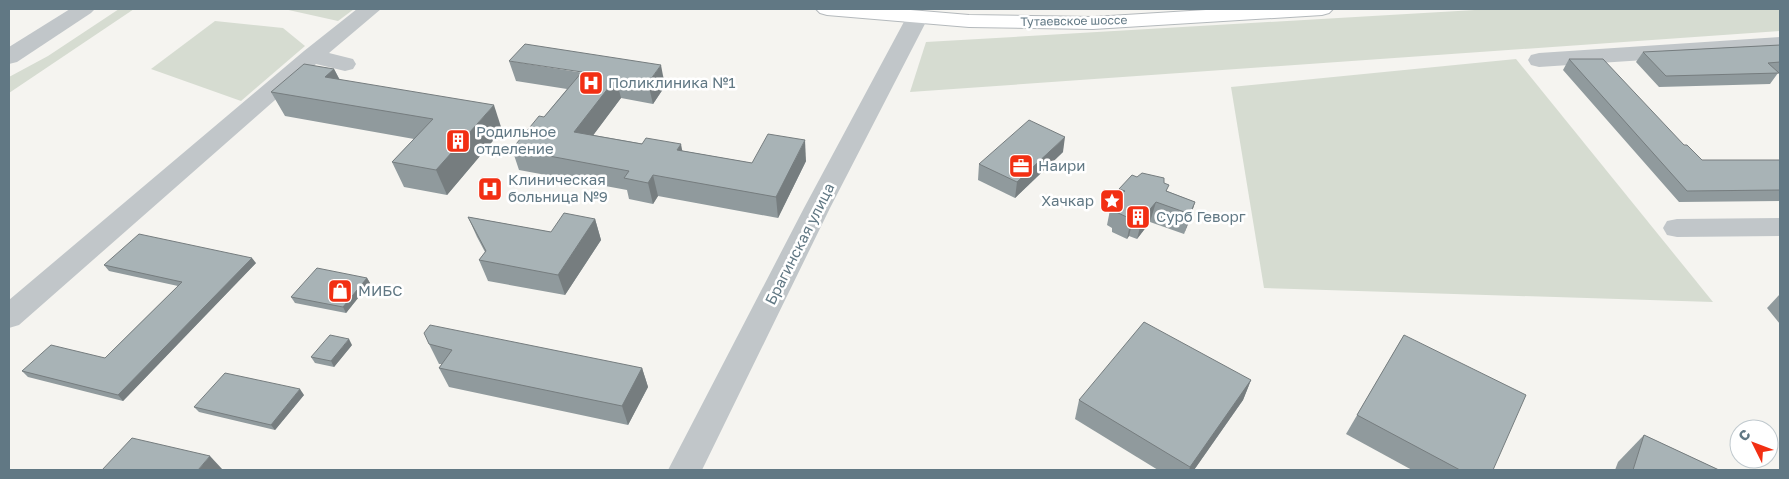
<svg xmlns="http://www.w3.org/2000/svg" width="1789" height="479" viewBox="0 0 1789 479" font-family="'Golos Text',sans-serif">
<style>
.green{fill:#d6dcd1}
.lines{fill:none;stroke-linecap:round;stroke-linejoin:round}
.major-casing{stroke:#b4b9bc;stroke-width:2}
.minor{fill:#c1c6c9;fill-rule:evenodd}
.major{fill:#fff;fill-rule:evenodd}
.wall{fill:#909a9d}
.shaded-wall{fill:#767d7f}
.building{fill:#a8b3b6;stroke:#767d7f}
.labels{text-anchor:middle;stroke-width:5;stroke-linejoin:round;paint-order:stroke}
.far-street-label{font-size:12px;fill:#617884;stroke:#fff}
.poi-label{font-size:15px;fill:#617884;stroke:#fff;text-anchor:start}
.street-label{font-size:15px;fill:#617884;stroke:#fff}
</style>
<rect width="100%" height="100%" fill="#f5f4f0"/>
<g class="green">
<polygon points="119,9 134,9 9,93 9,77 48,56"/>
<polygon points="284,9 354,9 338,21"/>
<polygon points="1492,9 1780,9 1780,31 910,92 926,42"/>
<polygon points="215,21 283,28 305,46 241,101 151,69"/>
<polygon points="1516,59 1713,302 1264,288 1231,87"/>
</g>
<g class="lines">
<defs>
<polygon id="major" points="816,9 899,9 969,15 1093,17 1222,9 1333,9 1329,13 1322,15 1093,29 969,27 827,15 820,13"/>
</defs>
<use href="#major" class="major-casing"/>
<g class="minor">
<polygon points="70,9 95,9 91,13 17,62 9,64 9,47"/>
<polygon points="357,9 381,9 329,53 353,59 356,64 353,69 345,71 316,64 19,325 9,328 9,300 304,51"/>
<polygon points="917,12 925,13 928,18 830,208 702,470 668,470 804,208 906,18 909,13"/>
<polygon points="1780,37 1780,51 1539,67 1531,65 1528,60 1531,55 1539,53"/>
<polygon points="1780,218 1780,236 1677,237 1667,235 1663,228 1667,221 1677,219"/>
</g>
<use href="#major" class="major"/>
</g>
<g class="wall">
<polygon points="1780,45 1780,73 1778,73 1770,84 1659,87 1636,62 1643,52"/>
<polygon points="1569,59 1684,145 1702,160 1780,160 1780,201 1679,202 1563,70"/>
<polygon points="509,61 665,86 653,104 621,98 593,135 752,163 806,161 778,218 658,196 653,204 629,199 627,190 519,170 512,149 544,117 567,89 516,81"/>
<polygon points="334,69 340,80 502,130 447,195 404,187 392,162 414,139 285,116 271,92"/>
<polygon points="1063,152 1015,198 978,180 979,164"/>
<polygon points="1137,177 1164,183 1167,191 1195,202 1184,234 1150,222 1137,239 1129,236 1127,239 1112,232 1112,228 1107,225 1111,205 1117,200 1119,189"/>
<polygon points="468,217 551,232 595,219 601,240 565,295 488,281 479,260 485,252 477,237"/>
<polygon points="256,263 123,401 28,377 22,371 105,358 178,286 109,271 104,265"/>
<polygon points="367,278 370,283 346,313 295,303 291,297"/>
<polygon points="1780,294 1780,324 1767,308"/>
<polygon points="1404,335 1493,470 1412,470 1346,434"/>
<polygon points="429,344 642,368 648,387 628,425 449,387 439,368 442,364 439,364"/>
<polygon points="352,345 334,367 315,363 311,357"/>
<polygon points="1251,380 1243,400 1194,470 1158,470 1075,419 1079,400"/>
<polygon points="304,395 275,430 199,412 194,407"/>
<polygon points="1644,435 1719,470 1615,470 1618,462"/>
</g>
<g class="shaded-wall">
<polygon points="661,65 665,86 653,104 648,83"/>
<polygon points="334,69 346,93 325,77"/>
<polygon points="616,78 621,98 580,153 574,132"/>
<polygon points="494,105 502,130 447,195 436,170"/>
<polygon points="1065,137 1063,152 1015,198 1017,182"/>
<polygon points="805,140 806,161 778,218 776,197"/>
<polygon points="681,144 685,165 677,150"/>
<polygon points="653,175 658,196 653,204 648,183"/>
<polygon points="1156,202 1150,222 1137,239 1142,219"/>
<polygon points="1195,202 1189,222 1184,234 1190,214"/>
<polygon points="1134,216 1129,236 1127,239 1131,219"/>
<polygon points="595,219 601,240 565,295 558,275"/>
<polygon points="252,258 256,263 123,401 118,395"/>
<polygon points="367,278 370,283 346,313 343,307"/>
<polygon points="349,339 352,345 334,367 331,361"/>
<polygon points="642,368 648,387 628,425 622,406"/>
<polygon points="1251,380 1243,400 1194,470 1189,470 1190,467"/>
<polygon points="300,389 304,395 275,430 271,425"/>
<polygon points="210,456 223,470 198,470"/>
</g>
<g class="building">
<polygon points="525,44 661,65 648,83 616,78 574,132 642,144 646,138 681,144 677,150 752,163 768,134 805,140 776,197 653,175 648,183 624,178 629,171 512,149 539,116 544,117 582,72 509,61"/>
<polygon points="1780,45 1780,62 1768,63 1779,73 1666,76 1643,52"/>
<polygon points="1569,59 1603,59 1684,145 1687,145 1702,160 1780,160 1780,190 1687,191"/>
<polygon points="304,64 334,69 325,77 494,105 436,170 392,162 433,119 271,92"/>
<polygon points="1029,120 1065,137 1017,182 979,164"/>
<polygon points="1142,173 1164,178 1164,183 1169,185 1166,191 1195,202 1190,214 1156,202 1142,219 1134,216 1131,219 1116,212 1118,210 1111,205 1125,191 1119,189 1132,175 1137,177"/>
<polygon points="564,213 595,219 558,275 479,260 486,251 468,217 551,232"/>
<polygon points="139,234 252,258 118,395 22,371 51,345 105,358 182,282 104,265"/>
<polygon points="317,268 367,278 343,307 291,297"/>
<polygon points="1144,322 1251,380 1190,467 1079,400"/>
<polygon points="430,325 642,368 622,406 439,368 452,350 429,344 424,333"/>
<polygon points="330,335 349,339 331,361 311,357"/>
<polygon points="1404,335 1526,395 1493,470 1460,470 1357,415"/>
<polygon points="225,373 300,389 271,425 194,407"/>
<polygon points="1644,435 1719,470 1633,470"/>
<polygon points="132,438 210,456 198,470 102,470"/>
</g>
<defs>
<symbol id="hospital-square" viewBox="-11 -11 22 22"><rect x="-9" y="-9" width="18" height="18" rx="4" fill="#f22f13" stroke="#fff"/><path d="M-5-5h3v3.5h4V-5h3V5h-3V1.5h-4V5h-3Z" fill="#fff"/></symbol>
<symbol id="building-square" viewBox="-11 -11 22 22"><rect x="-9" y="-9" width="18" height="18" rx="4" fill="#f22f13" stroke="#fff"/><path d="M-4-6H4V6H1V3H-1V6H-4ZM-2.5-4.3h1.7v1.8h-1.7ZM.8-4.3h1.7v1.8H.8ZM-2.5-1h1.7V.8h-1.7ZM.8-1h1.7V.8H.8Z" fill="#fff"/></symbol>
<symbol id="office-square" viewBox="-11 -11 22 22"><rect x="-9" y="-9" width="18" height="18" rx="4" fill="#f22f13" stroke="#fff"/><path d="M-6-3h4V-5.5h4V-3h4V5H-6ZM-1-4.5V-3h2v-1.5ZM-6 0V1H6V0Z" fill="#fff"/></symbol>
<symbol id="sight-square" viewBox="-11 -11 22 22"><rect x="-9" y="-9" width="18" height="18" rx="4" fill="#f22f13" stroke="#fff"/><path d="M0-6L1.8-2.2L6-1.7L2.9 1.2L3.7 5.4L0 3.3L-3.7 5.4L-2.9 1.2L-6-1.7L-1.8-2.2Z" fill="#fff"/></symbol>
<symbol id="shop-square" viewBox="-11 -11 22 22"><rect x="-9" y="-9" width="18" height="18" rx="4" fill="#f22f13" stroke="#fff"/><path d="M-5-2.5h2.3a2.7 3.5 0 0 1 5.4 0H5L5.5 6h-11ZM-1.5-2.5h3a1.5 2.3 0 0 0-3 0Z" fill="#fff"/></symbol>
</defs>
<g fill-rule="evenodd">
<use href="#hospital-square" x="577" y="69" width="28" height="28"/>
<use href="#building-square" x="444" y="127" width="28" height="28"/>
<use href="#office-square" x="1007" y="152" width="28" height="28"/>
<use href="#hospital-square" x="476" y="175" width="28" height="28"/>
<use href="#sight-square" x="1098" y="187" width="28" height="28"/>
<use href="#building-square" x="1124" y="203" width="28" height="28"/>
<use href="#shop-square" x="326" y="277" width="28" height="28"/>
</g>
<g class="labels">
<g class="far-street-label">
<text transform="translate(1074 21) rotate(-1)" y="4">Тутаевское шоссе</text>
</g>
<g class="poi-label">
<text x="608" y="88">Поликлиника №1</text>
<text x="476" y="137">Родильное<tspan x="476" dy="17">отделение</tspan></text>
<text x="1038" y="171">Наири</text>
<text x="508" y="185">Клиническая<tspan x="508" dy="17">больница №9</tspan></text>
<text x="1094" y="206" text-anchor="end">Хачкар</text>
<text x="1156" y="222">Сурб Геворг</text>
<text x="358" y="296">МИБС</text>
</g>
<g class="street-label">
<text transform="translate(800 244) rotate(-63)" y="5">Брагинская улица</text>
</g>
</g>
<rect width="1789" height="479" fill="none" stroke="#617884" stroke-width="20"/>
<g transform="translate(1754 444) rotate(312)"><circle r="24" fill="#ffffff" stroke="#c0c9ce"/>
<path d="M0-4L9 19L0 12L-9 19Z" fill="#f22f13"/>
<text y="-8" font-size="14" font-weight="bold" text-anchor="middle" fill="#617884">С</text>
</g>
</svg>
